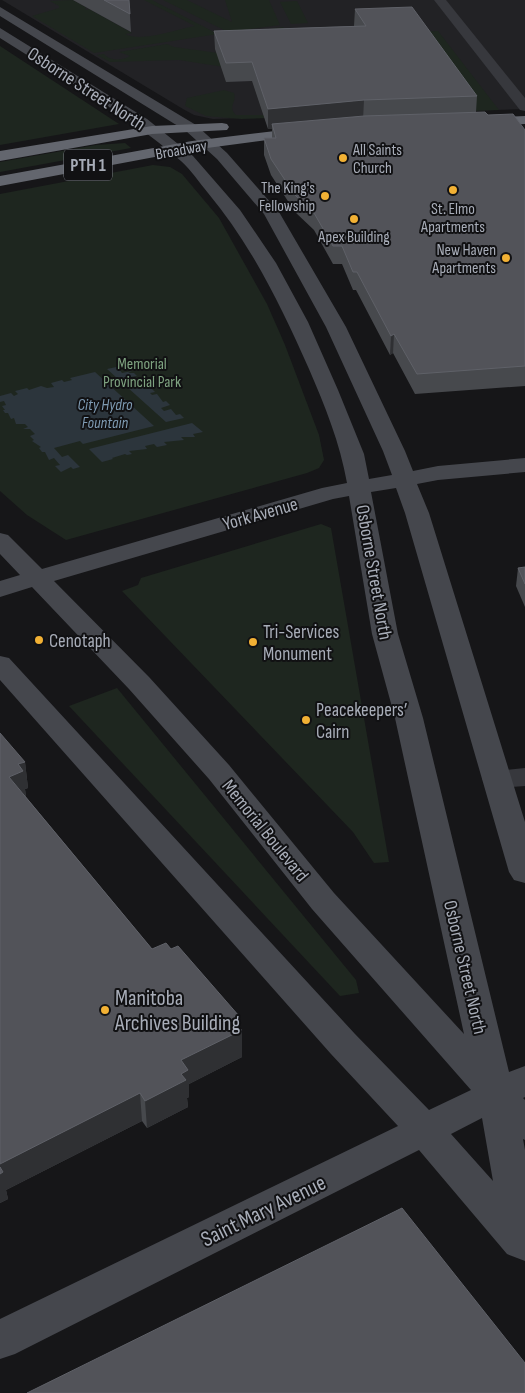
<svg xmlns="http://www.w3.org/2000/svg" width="525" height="1393" viewBox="0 0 525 1393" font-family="'Sofia Sans Condensed',sans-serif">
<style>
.built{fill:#222225}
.green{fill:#1e261f}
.water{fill:#2c353c}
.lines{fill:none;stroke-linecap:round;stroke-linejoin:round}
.street{fill:#37383d;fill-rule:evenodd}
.secondary{fill:#45474d;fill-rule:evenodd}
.highway{fill:#63666e;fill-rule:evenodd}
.wall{fill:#47494d}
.shaded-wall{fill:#2f3033}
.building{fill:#525359;stroke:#5f6168}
.poi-dot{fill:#f2b134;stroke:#111113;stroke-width:2}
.labels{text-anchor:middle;stroke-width:4;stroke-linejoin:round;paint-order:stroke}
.far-street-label{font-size:16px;fill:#a8adb8;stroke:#111113}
.far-poi-label{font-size:16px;fill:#a8adb8;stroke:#111113;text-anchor:end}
.far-park-label{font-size:16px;fill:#7fa381;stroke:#111113}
.far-water-label{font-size:16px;font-style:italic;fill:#7f9bb3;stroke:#111113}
.shield{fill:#111113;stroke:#7b7e86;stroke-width:1}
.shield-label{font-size:18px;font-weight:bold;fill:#a8adb8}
.street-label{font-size:19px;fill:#a8adb8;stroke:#111113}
.poi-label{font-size:19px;fill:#a8adb8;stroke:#111113;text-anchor:start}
.near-poi-label{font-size:22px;fill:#a8adb8;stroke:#111113;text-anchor:start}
.near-street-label{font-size:22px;fill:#a8adb8;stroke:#111113}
</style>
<rect width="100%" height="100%" fill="#161618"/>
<polygon class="built" points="2,0 525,0 525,109 213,119 194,115 183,109"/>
<g class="green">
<path d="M73,0L87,8H85L86,10L89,9L132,33L125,34C141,43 177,29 195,26L144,0H152L218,34L94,53L32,16L59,8V6L50,1Z"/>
<polygon points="163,0 187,0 232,22 225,0 269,0 280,25 228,32"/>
<polygon points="297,1 308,23 291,24 280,2"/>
<path d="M283,27L284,29L360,33L438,31L499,110L241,119L206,116L185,106L187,98L224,90L234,93C237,103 227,107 236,115H272L231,35Z"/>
<path d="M167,44L174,47L218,53L224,67L179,60L110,62L97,55L104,54C110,61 123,61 130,56L119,52Z"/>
<polygon points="0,46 119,124 0,145"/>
<polygon points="125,143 131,148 0,172 0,162 96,145"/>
<polygon points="153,165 170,167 182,174 219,218 267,304 285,345 319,435 324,460 319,468 307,473 66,540 27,515 0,491 0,194"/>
<polygon points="321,524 331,528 389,862 374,863 353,832 122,591 138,585 141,578"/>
<polygon points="117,688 356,980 359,993 340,996 69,706"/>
</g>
<g class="water">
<polygon points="121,366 123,367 119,369 122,373 132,371 128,373 134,373 137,376 130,377 133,381 143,381 147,385 143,386 146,389 151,388 155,392 150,393 152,395 157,394 163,402 166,401 170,405 161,408 164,411 171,409 176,415 180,414 184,418 166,422 107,369"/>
<polygon points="95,372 154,426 83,444 80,441 54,448 62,457 68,455 80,467 73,469 71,467 61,472 55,466 60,465 54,458 49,460 45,452 42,452 39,448 41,447 32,441 34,440 30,436 35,434 30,429 23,429 28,427 25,424 16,424 14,418 11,419 8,413 5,413 3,410 5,410 2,406 6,405 4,401 0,402 0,396 11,393 14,396 18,394 15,391 27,388 29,390 41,386 47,388 54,387 51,383 62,380 64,382 72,380 70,378"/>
<polygon points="192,423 203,432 193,434 195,437 181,437 184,440 164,442 167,445 157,447 154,444 145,446 147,449 129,451 132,454 127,455 125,454 112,458 113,459 102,462 89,449"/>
</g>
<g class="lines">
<g class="street">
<polygon points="434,0 446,0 525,98 525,111 520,110"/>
<polygon points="525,768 525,786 497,788 487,786 482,779 487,772"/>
</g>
<path class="secondary" d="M0,7L196,125L227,153L279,212L346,327L405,451L413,471L438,466L525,458V472L438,480L417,484L429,513L525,822V883L514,880L509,872L405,513L396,488L371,492L398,634L423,718L509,1072L525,1066V1097L523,1098L525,1100V1140L523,1139L525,1150V1261L507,1254L419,1150L15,1354L0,1359V1319L398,1126L331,1054L0,680V656L9,658L355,1034L429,1110L471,1090L312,909L209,779L129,689L32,587L0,597V581L20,575L0,554V533L8,535L42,569L322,488L347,483C340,443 325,406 309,369C281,306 252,246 208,193C199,182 191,170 181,161C126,113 61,77 0,38V28L147,119L193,156L240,210L276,263L308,322L338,390L364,454L369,479L392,475L383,451L326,327L264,214L217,159L186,131L0,16ZM349,496L372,634L395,718L464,1034L334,893L229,765L149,677L54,581L333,499ZM482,1118L493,1181L451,1134Z"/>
<g class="highway">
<polygon points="525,116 525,124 479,126 474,125 472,122 474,119 479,118"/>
<polygon points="222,123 227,124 229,127 227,130 152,134 0,161 0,151 152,126"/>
<polygon points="309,127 314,128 316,131 314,134 192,150 0,186 0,176 192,141"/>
</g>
</g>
<g class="wall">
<polygon points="73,0 129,0 131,32"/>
<polygon points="355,9 477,96 476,112 488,115 525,130 525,386 415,394 393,353 390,355 356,290 353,290 342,264 333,264 314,230 295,212 271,175 264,155 264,138 272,138 272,129 268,129 252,81 226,82 215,49 214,31 354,26"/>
<polygon points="525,567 525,607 516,586 518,568"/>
<polygon points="25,762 28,788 25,789 26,797 152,949 239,1027 242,1057 189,1084 189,1097 187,1098 188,1107 147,1128 142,1121 6,1190 8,1199 0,1203"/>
</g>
<g class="shaded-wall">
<polygon points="364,100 363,120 272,124 272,129 268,129 268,109"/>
<polygon points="394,334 393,353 390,355 391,336"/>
<polygon points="25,762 28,788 25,789 26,797 9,777 18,764"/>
<polygon points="239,1016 239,1031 242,1030 242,1057 189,1084 189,1097 187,1098 188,1107 147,1128 145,1101 181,1060 232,1020"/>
<polygon points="140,1093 142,1121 6,1190 8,1199 0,1203 0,1164"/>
</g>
<g class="building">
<polygon points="104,0 129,0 130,14"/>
<polygon points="412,7 477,96 364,100 268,109 252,62 226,63 214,31 366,26 355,9"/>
<polygon points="485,112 488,115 513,114 525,130 525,366 417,374 394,334 391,336 357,272 353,272 342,246 333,246 314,213 295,195 271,159 264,138 276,138 272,124 364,116"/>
<polygon points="525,567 525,584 518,568"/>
<polygon points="0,733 25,762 18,764 23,771 9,777 152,949 166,943 171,949 178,946 239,1016 232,1020 242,1030 181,1060 188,1070 181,1074 186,1080 145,1101 140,1093 0,1164"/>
<polygon points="0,1167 3,1172 0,1174"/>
<polygon points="402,1208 525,1363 525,1393 27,1393"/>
</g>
<g class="poi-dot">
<circle cx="343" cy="158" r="5"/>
<circle cx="453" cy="190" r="5"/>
<circle cx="325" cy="196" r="5"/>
<circle cx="354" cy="219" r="5"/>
<circle cx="506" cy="258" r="5"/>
<circle cx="39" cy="640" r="5"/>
<circle cx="253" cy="642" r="5"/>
<circle cx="306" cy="720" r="5"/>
<circle cx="105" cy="1010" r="5"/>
</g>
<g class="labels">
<g class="far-street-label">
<text transform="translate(181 149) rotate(-10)" y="6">Broadway</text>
</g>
<g class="far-poi-label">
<text x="353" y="155" text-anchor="start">All Saints<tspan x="353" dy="18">Church</tspan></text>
<text x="315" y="193">The King's<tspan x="315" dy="18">Fellowship</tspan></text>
<text x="453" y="214" text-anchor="middle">St. Elmo<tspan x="453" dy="18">Apartments</tspan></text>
<text x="354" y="242" text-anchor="middle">Apex Building</text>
<text x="496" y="255">New Haven<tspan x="496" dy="18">Apartments</tspan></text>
</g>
<g class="far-park-label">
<text x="142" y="369">Memorial<tspan x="142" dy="18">Provincial Park</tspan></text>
</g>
<g class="far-water-label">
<text x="105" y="410">City Hydro<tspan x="105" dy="18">Fountain</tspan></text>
</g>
<rect class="shield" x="64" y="149.5" width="48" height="31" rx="4"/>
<g class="shield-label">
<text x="88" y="171">PTH 1</text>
</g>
<g class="street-label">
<text transform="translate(87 88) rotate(33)" y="7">Osborne Street North</text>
<text transform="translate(260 513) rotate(-16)" y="7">York Avenue</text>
<text transform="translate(375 572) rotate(80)" y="7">Osborne Street North</text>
<text transform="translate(266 830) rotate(51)" y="7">Memorial Boulevard</text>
<text transform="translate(466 967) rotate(77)" y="7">Osborne Street North</text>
</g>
<g class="poi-label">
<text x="263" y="638">Tri-Services<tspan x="263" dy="22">Monument</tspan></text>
<text x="49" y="647">Cenotaph</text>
<text x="316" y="716">Peacekeepers’<tspan x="316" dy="22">Cairn</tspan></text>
</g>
<g class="near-poi-label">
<text x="115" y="1005">Manitoba<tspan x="115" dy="25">Archives Building</tspan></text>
</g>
<g class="near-street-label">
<text transform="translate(263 1210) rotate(-26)" y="8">Saint Mary Avenue</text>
</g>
</g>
</svg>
